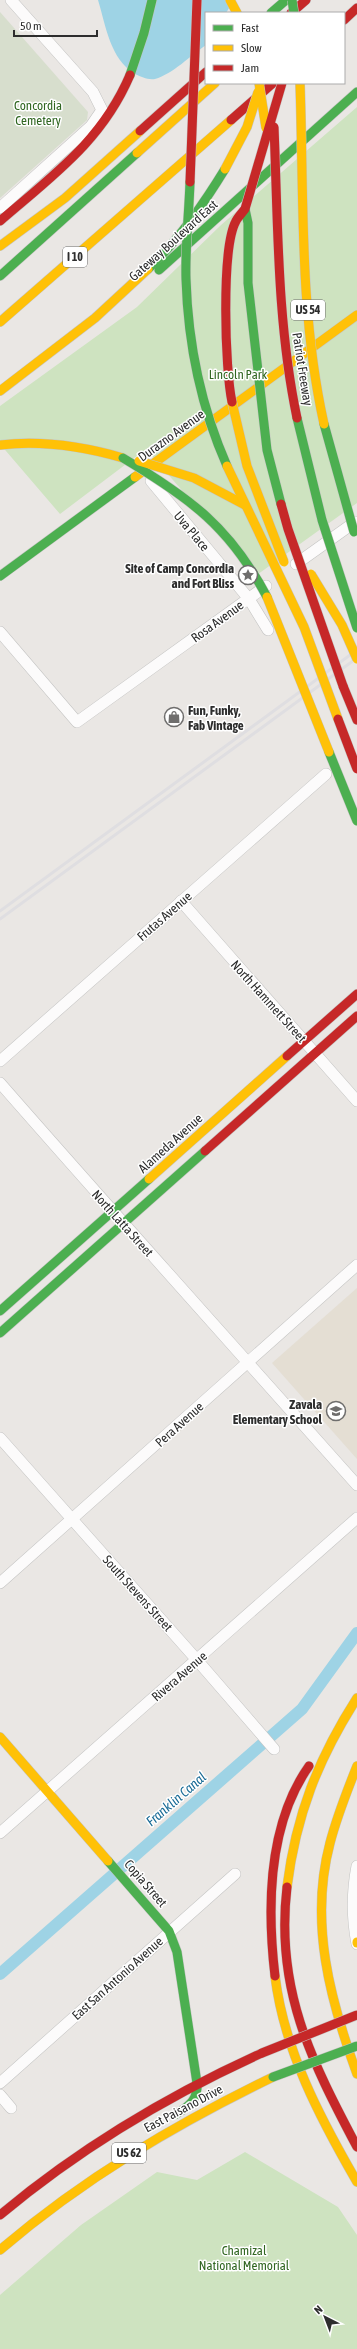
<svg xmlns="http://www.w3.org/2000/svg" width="357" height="2349" viewBox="0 0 357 2349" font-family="'Asap Condensed',sans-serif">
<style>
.education{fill:#e4ded3}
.green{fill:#cee3c0}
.cemetery{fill:#d7decd}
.water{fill:#9ed3e5}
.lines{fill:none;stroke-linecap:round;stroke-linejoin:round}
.canal{stroke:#9ed3e5;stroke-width:12}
.street-casing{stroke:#c4c4c3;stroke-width:12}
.fast-casing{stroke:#c4c4c3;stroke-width:10}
.slow-casing{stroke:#c4c4c3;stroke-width:10}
.jam-casing{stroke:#c4c4c3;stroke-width:10}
.street{stroke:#fcfbfb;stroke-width:11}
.fast{stroke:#4caf50;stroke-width:9}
.slow{stroke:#ffc107;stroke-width:9}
.jam{stroke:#c62828;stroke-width:9}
.rail{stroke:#dfdee1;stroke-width:3}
.fast-bridge-casing{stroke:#c6c4c3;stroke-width:10;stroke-linecap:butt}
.slow-bridge-casing{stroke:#c6c4c3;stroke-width:10;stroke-linecap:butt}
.jam-bridge-casing{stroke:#c6c4c3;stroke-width:10;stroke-linecap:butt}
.fast-bridge{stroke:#4caf50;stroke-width:9}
.slow-bridge{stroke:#ffc107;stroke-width:9}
.jam-bridge{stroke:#c62828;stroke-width:9}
.labels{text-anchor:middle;stroke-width:3;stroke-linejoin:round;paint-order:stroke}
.shield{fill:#fff;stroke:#6c6c6c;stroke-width:1}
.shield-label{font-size:12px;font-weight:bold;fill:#2d2d2d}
.park-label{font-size:13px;fill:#306621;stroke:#fff}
.street-label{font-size:13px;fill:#2d2d2d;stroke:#fff}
.poi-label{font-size:13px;font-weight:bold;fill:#2d2d2d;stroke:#fff;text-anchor:end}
.water-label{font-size:14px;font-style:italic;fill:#196b96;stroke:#fff}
</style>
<rect width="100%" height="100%" fill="#eae7e4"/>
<polygon class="education" points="357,1288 357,1459 272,1363"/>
<g class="green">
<polygon points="357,107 357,503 254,577 226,541 146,449 60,514 0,444 0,406 137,307 221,225"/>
<polygon points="245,2152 338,2207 357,2235 357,2349 0,2349 0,2295 81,2225 157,2172 197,2180"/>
</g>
<polygon class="cemetery" points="0,12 88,112 87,120 0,198"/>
<path class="water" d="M98,0H234L226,13H206V45C191,55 173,74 155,79C147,80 142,77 135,74C110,59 106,26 98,0Z"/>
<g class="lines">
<polyline class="canal" points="0,1974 302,1709 357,1633"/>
<defs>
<g id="street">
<polyline points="0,208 91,126 102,110 93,92 11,0"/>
<polyline points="151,481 249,599 268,630"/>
<polyline points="296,564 355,522"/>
<polyline points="0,632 77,722 266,586"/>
<polyline points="181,901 357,1101"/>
<polyline points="0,1061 326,774"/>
<path d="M0,1083C118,1218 238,1351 357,1485"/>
<polyline points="0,1438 197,1660 274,1749"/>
<polyline points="0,1583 357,1265"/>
<polyline points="0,1833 357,1518"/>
<path d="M357,1866C352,1892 352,1918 357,1944"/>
<polyline points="0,2083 235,1874"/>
<polyline points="0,2095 11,2108"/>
</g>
<g id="fast">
<polyline points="271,13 286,0"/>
<polyline points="130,75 144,33 152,0"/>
<path d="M148,269C179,240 203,205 225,169"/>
<polyline points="159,270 357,92"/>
<polyline points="0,276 137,153"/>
<polyline points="0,576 135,477"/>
<polyline points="0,1311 149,1179"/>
<polyline points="0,1333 205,1151"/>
<polyline points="108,1861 169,1931 177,1952 197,2083"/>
<path d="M176,2114C190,2106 198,2099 197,2083"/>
</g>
<g id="slow">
<polyline points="230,0 237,13"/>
<polyline points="137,153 215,83"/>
<polyline points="0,246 65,198 140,131"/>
<polyline points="0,322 231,120"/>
<polyline points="0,391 95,318 148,269"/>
<path d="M0,445C42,440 82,446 123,458"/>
<polyline points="135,477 357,315"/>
<polyline points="149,1179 287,1056"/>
<polyline points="0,1737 108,1861"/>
<path d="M357,1766C347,1791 337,1816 330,1843C309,1922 330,2000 357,2074"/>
<path d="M287,1887C296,1815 318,1759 357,1698"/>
<polyline points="357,1942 357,1943"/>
<path d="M275,1976C284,2050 320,2118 357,2182"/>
<path d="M0,2250C83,2179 174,2125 273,2077"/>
</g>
<g id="jam">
<polyline points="291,13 306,0"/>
<polyline points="344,20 357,8"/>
<polyline points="231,120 273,83"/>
<polyline points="140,131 206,72"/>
<path d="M0,221C52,176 102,141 130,75"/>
<polyline points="343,686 357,720"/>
<polyline points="287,1056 357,994"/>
<polyline points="205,1151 357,1016"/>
<path d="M287,1887C275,1989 311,2060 357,2147"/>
<path d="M275,1976C267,1908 268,1824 309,1766"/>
<path d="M0,2215C80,2148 167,2096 262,2053"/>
</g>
</defs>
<use href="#street" class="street-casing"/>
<use href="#fast" class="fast-casing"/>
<use href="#slow" class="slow-casing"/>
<use href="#jam" class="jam-casing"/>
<use href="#street" class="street"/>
<use href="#fast" class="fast"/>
<use href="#slow" class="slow"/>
<use href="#jam" class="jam"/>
<g class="rail">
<polyline points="0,911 357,650"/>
<polyline points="0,919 357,658"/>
</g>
<defs>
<g id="fast-bridge">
<polyline points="292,0 294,13"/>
<path d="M190,182C189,214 185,247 186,279C188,344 201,407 227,466"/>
<polyline points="245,209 248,223 248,283 267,450 281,504"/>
<polyline points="297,418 322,520 357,628"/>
<polyline points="324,424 354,532"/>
<path d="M123,458C190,498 230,527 267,597"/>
<polyline points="329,752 357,821"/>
<polyline points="273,2077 357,2046"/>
</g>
<g id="slow-bridge">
<polyline points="259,83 266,128"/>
<path d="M300,83C304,197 299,312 324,424"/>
<polyline points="225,169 247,127 258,92"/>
<polyline points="232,402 247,466 284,562"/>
<polyline points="139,461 194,478 245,505"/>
<polyline points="227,466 304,627 338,719"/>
<polyline points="311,574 342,625 357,659"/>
<polyline points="267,597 329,752"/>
</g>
<g id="jam-bridge">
<path d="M274,127C278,224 277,323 297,418"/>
<polyline points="190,182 197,0"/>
<path d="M232,402C225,370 221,248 236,221C238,217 242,213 245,209L282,83"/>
<polyline points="281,504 288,529 343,686"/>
<polyline points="338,719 357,769"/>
<polyline points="262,2053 357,2015"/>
</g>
</defs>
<use href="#fast-bridge" class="fast-bridge-casing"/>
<use href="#slow-bridge" class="slow-bridge-casing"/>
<use href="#jam-bridge" class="jam-bridge-casing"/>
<use href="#fast-bridge" class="fast-bridge"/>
<use href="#slow-bridge" class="slow-bridge"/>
<use href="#jam-bridge" class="jam-bridge"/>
</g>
<defs>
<symbol id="sight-ring" viewBox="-11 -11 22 22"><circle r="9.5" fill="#fff" stroke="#6f6e6d" stroke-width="1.5"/><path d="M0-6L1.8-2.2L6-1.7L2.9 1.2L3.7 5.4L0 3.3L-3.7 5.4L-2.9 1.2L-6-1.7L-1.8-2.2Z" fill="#6f6e6d"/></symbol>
<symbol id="shop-ring" viewBox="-11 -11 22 22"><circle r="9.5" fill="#fff" stroke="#6f6e6d" stroke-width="1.5"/><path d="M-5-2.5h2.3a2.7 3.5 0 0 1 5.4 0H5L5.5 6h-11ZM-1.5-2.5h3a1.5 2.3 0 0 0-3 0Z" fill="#6f6e6d"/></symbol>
<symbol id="school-ring" viewBox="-11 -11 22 22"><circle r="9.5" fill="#fff" stroke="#6f6e6d" stroke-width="1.5"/><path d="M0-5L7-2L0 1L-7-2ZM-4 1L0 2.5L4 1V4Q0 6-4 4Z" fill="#6f6e6d"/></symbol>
</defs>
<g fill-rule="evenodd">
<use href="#sight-ring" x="237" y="564" width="22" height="22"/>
<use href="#shop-ring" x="163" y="706" width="22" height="22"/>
<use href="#school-ring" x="325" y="1400" width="22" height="22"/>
</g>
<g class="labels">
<g class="shield">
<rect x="63" y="247" width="24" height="20" rx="3"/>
<rect x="291" y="300" width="34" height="20" rx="3"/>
<rect x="112" y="2143" width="34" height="20" rx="3"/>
</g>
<g class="shield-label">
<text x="75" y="261">I 10</text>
<text x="308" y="314">US 54</text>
<text x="129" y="2157">US 62</text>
</g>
<g class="park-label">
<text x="38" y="110">Concordia<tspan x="38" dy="15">Cemetery</tspan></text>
<text x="238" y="379">Lincoln Park</text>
<text x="244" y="2255">Chamizal<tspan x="244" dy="15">National Memorial</tspan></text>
</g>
<g class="street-label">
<text transform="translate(173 240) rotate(-42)" y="5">Gateway Boulevard East</text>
<text transform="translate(303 369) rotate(81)" y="5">Patriot Freeway</text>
<text transform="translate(171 435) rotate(-36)" y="5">Durazno Avenue</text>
<text transform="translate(192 531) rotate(50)" y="5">Uva Place</text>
<text transform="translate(217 621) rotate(-36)" y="5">Rosa Avenue</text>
<text transform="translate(164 916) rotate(-41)" y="5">Frutas Avenue</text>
<text transform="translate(269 1001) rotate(48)" y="5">North Hammett Street</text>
<text transform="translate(170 1143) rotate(-42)" y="5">Alameda Avenue</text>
<text transform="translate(123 1223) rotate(48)" y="5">North Latta Street</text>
<text transform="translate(179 1424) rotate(-42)" y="5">Pera Avenue</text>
<text transform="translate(138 1593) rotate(48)" y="5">South Stevens Street</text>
<text transform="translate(179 1676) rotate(-41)" y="5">Rivera Avenue</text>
<text transform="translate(146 1883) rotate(49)" y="5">Copia Street</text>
<text transform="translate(117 1978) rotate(-42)" y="5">East San Antonio Avenue</text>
<text transform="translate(183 2108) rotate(-28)" y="5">East Paisano Drive</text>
</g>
<g class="poi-label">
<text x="234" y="573">Site of Camp Concordia<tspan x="234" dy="15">and Fort Bliss</tspan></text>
<text x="188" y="715" text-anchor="start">Fun, Funky,<tspan x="188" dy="15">Fab Vintage</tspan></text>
<text x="322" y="1409">Zavala<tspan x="322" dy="15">Elementary School</tspan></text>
</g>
<g class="water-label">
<text transform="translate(176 1799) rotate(-41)" y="5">Franklin Canal</text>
</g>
</g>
<rect x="205" y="12" width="140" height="72" fill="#ffffff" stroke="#ababab"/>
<rect x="213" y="25" width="20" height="6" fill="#4caf50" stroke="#ababab"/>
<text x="241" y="32" font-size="12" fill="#2d2d2d">Fast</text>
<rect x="213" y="45" width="20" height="6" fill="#ffc107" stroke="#ababab"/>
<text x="241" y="52" font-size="12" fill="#2d2d2d">Slow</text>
<rect x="213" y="65" width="20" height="6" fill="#c62828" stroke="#ababab"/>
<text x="241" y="72" font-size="12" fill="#2d2d2d">Jam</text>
<g transform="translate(325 2317) rotate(318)" stroke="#ffffff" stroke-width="3" paint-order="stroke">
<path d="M0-3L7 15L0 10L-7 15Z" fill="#2d2d2d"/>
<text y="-6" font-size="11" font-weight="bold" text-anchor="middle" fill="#2d2d2d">N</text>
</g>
<path d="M14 30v6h83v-6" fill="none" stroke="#2d2d2d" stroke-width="2"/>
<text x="20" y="30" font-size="12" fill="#2d2d2d" stroke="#ffffff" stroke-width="3" paint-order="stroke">50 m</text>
</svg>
